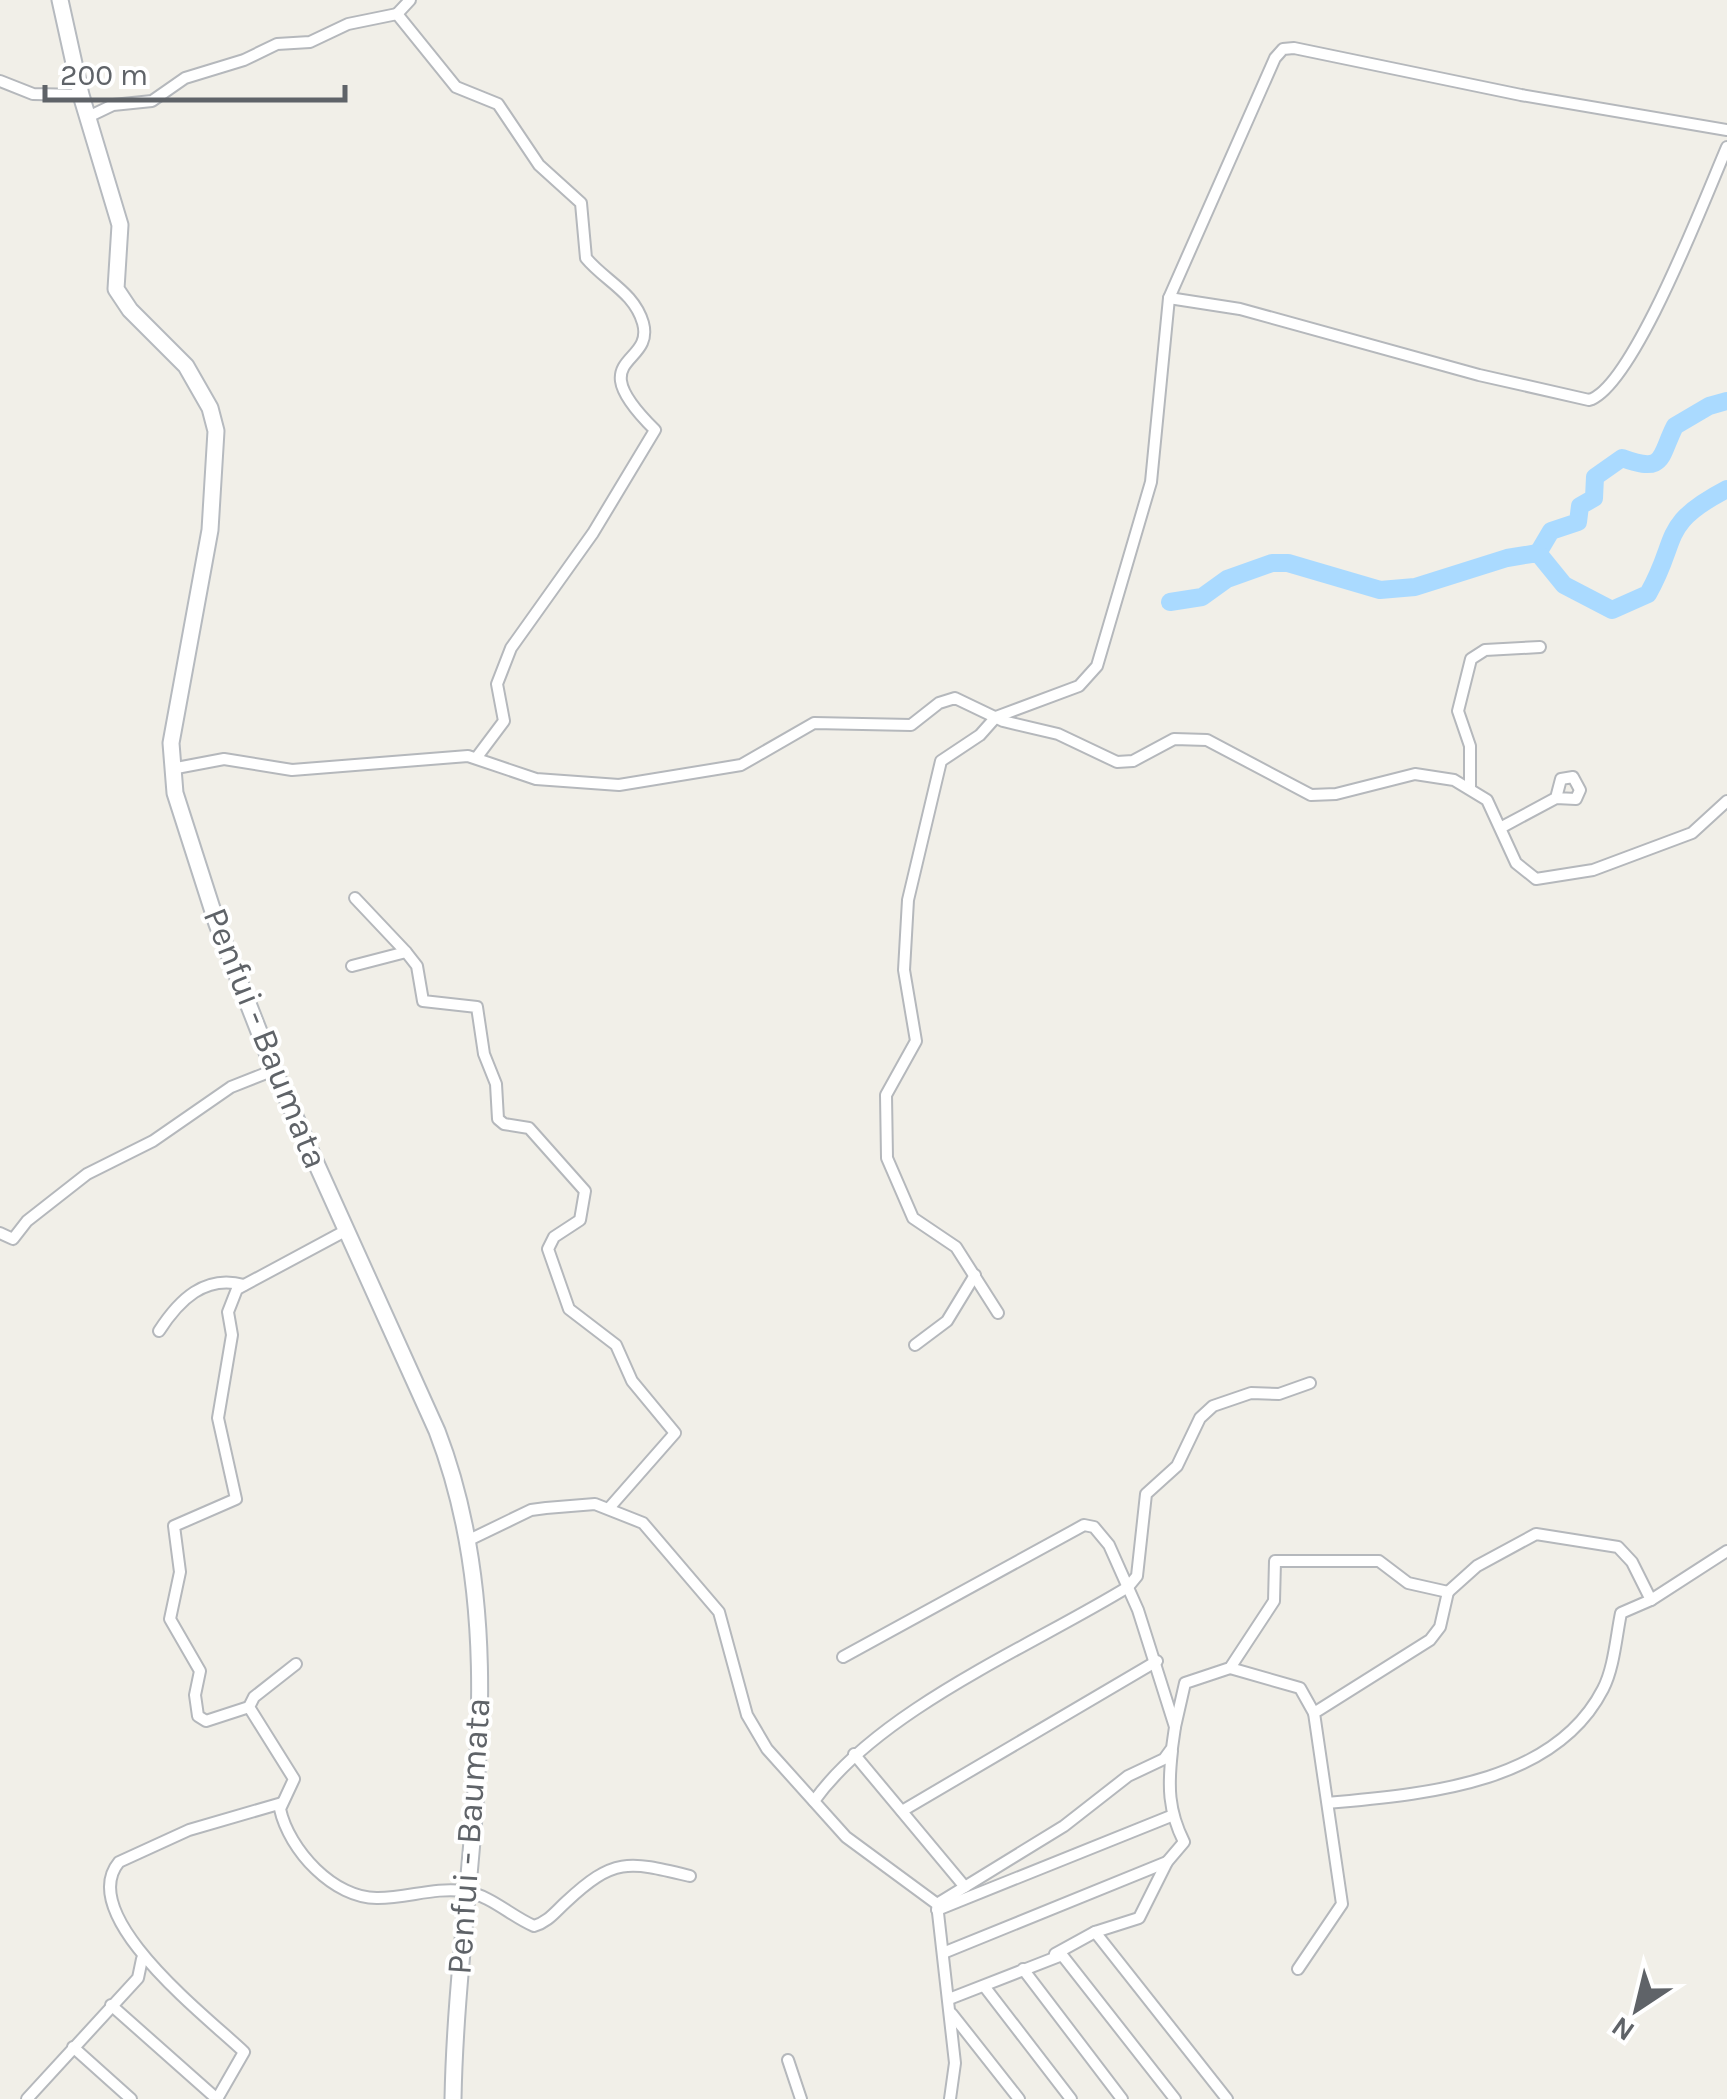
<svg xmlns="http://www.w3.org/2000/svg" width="1727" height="2099" viewBox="0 0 1727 2099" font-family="Karla,sans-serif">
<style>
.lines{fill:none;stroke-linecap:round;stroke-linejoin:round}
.river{stroke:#aadaff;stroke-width:18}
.street-casing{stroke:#b5b8bc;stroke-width:14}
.secondary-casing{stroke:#b6babf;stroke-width:19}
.street{stroke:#fff;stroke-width:10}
.secondary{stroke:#fff;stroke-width:15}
.labels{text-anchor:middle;stroke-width:8;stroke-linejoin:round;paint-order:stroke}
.street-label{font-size:35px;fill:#5f6368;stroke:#fff}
</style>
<rect width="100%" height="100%" fill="#f1efe8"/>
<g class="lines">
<g class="river">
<path d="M1538,553L1551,531L1578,522L1580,506L1594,498L1595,477L1622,458C1666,474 1659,457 1675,426L1709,406L1727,401"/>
<path d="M1170,602L1202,597L1227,579L1272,563H1288L1380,590L1415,587L1507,558L1538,553L1564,585L1612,610L1648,594C1680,538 1658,525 1727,489"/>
</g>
<defs>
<g id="street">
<polyline points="397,14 410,0"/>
<polyline points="0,81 33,94 81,95"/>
<path d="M88,117L113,105L152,101L185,78L244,60L277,44L310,42L348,24L397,14L456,87L498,104L539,165L581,203L586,258C605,281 634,292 643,323C655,367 579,355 655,430L593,533L511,648L497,684L504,721L477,757"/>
<path d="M1169,298L1240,309L1479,375L1589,400C1633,388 1706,195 1727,147"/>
<polyline points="171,769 224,759 292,770 468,756 536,779 619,785 741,765 814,723 911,725 939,703 955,698 1003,721 1058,734 1117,762 1133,761 1174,739 1207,740 1311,795 1336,794 1415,774 1454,780 1487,800 1516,863 1536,879 1593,870 1692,833 1727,801"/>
<polyline points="1470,787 1470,746 1458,711 1471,659 1485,650 1540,647"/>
<polyline points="1502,827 1556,798 1576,799 1580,790 1573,777 1561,779 1556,798"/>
<polyline points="355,898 406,952"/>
<polyline points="352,966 406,952 417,966 423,1001 477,1007 484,1054 496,1084 498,1119 504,1124 529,1128 585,1191 580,1220 554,1237 548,1249 569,1309 616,1345 632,1381 675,1433 610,1507"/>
<polyline points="0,1233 13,1239 27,1221 87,1174 153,1141 231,1087 274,1070"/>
<polyline points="998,1313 956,1247 913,1218 887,1158 886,1095 916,1041 904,970 908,900 941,761 980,735 996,717 1079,686 1097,666 1151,482 1169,298 1275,58 1283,49 1294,48 1521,95 1727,130"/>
<path d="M159,1331C179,1300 205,1274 244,1285"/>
<polyline points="915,1345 947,1321 975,1275"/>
<polyline points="469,1540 531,1510 546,1508 595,1504 643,1523 719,1612 747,1715 767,1749 846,1837 937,1904 955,2063 950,2099"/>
<polyline points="1448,1592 1477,1566 1536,1534 1618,1547 1632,1562 1651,1600 1727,1551"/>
<polyline points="843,1657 1084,1525 1094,1527 1109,1545 1138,1610 1175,1727 1172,1748 1164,1759 1128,1776 1064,1826 937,1904"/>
<path d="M296,1664L254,1697L249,1707L294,1779L280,1809C289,1850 334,1899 378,1898C408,1898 434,1887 464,1891C492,1896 509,1915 534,1926C548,1922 555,1912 566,1902C614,1857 628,1861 690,1876"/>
<polyline points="1230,1668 1300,1688 1314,1713"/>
<polyline points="249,1707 206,1721 198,1716 195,1695 200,1671 170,1619 180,1572 174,1526 236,1499 218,1418 232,1335 228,1312 237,1289 345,1231"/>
<polyline points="1175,1727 1185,1683 1230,1668 1274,1601 1275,1561 1379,1561 1408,1583 1448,1592 1440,1627 1430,1640 1314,1713 1342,1904 1298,1969"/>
<polyline points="854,1754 965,1887"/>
<path d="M814,1801C880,1709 1030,1647 1128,1587L1137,1576L1146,1494L1177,1466L1200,1418L1213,1406L1251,1393L1279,1394L1310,1383"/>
<path d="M1328,1803C1423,1794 1554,1785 1603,1689C1614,1668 1616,1637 1621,1613L1651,1600"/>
<polyline points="902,1811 1157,1661"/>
<polyline points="937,1910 1171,1816"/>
<path d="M1095,1932L1139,1918L1167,1862L1184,1842C1168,1810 1168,1786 1172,1751"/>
<polyline points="943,1953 1167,1862"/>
<polyline points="1055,1954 1095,1932 1227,2099"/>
<polyline points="1023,1969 1122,2099"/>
<polyline points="984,1986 1071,2099"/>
<polyline points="949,1999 1062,1955 1175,2099"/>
<polyline points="111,2005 217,2099"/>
<polyline points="952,2014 1019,2099"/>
<polyline points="73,2047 131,2099"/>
<polyline points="788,2060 801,2099"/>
<polyline points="27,2099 138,1978 142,1959"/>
<path d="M217,2099L244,2052C211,2020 74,1916 119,1862L189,1830L282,1803"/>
</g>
<path id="secondary" d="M60,0L81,95L120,225L116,289L130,310L186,366L210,408L216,431L210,530L171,743L175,793L217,924L274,1070L437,1431C520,1647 457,1876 453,2099"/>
</defs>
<use href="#street" class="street-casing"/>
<use href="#secondary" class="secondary-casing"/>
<use href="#street" class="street"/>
<use href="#secondary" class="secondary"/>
</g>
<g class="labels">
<g class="street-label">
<text transform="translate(266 1038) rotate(68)" y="12">Penfui - Baumata</text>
<text transform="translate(468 1836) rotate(-86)" y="12">Penfui - Baumata</text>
</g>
</g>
<g transform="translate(1637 2009) rotate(215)" stroke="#ffffff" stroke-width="8" paint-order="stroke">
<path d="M0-8L18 38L0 25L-18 38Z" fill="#5f6368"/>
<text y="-15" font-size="28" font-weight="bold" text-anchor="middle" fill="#5f6368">N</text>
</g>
<path d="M45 85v15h300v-15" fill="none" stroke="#5f6368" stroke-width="5"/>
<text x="60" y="85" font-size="30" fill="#5f6368" stroke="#ffffff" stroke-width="8" paint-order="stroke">200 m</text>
</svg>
